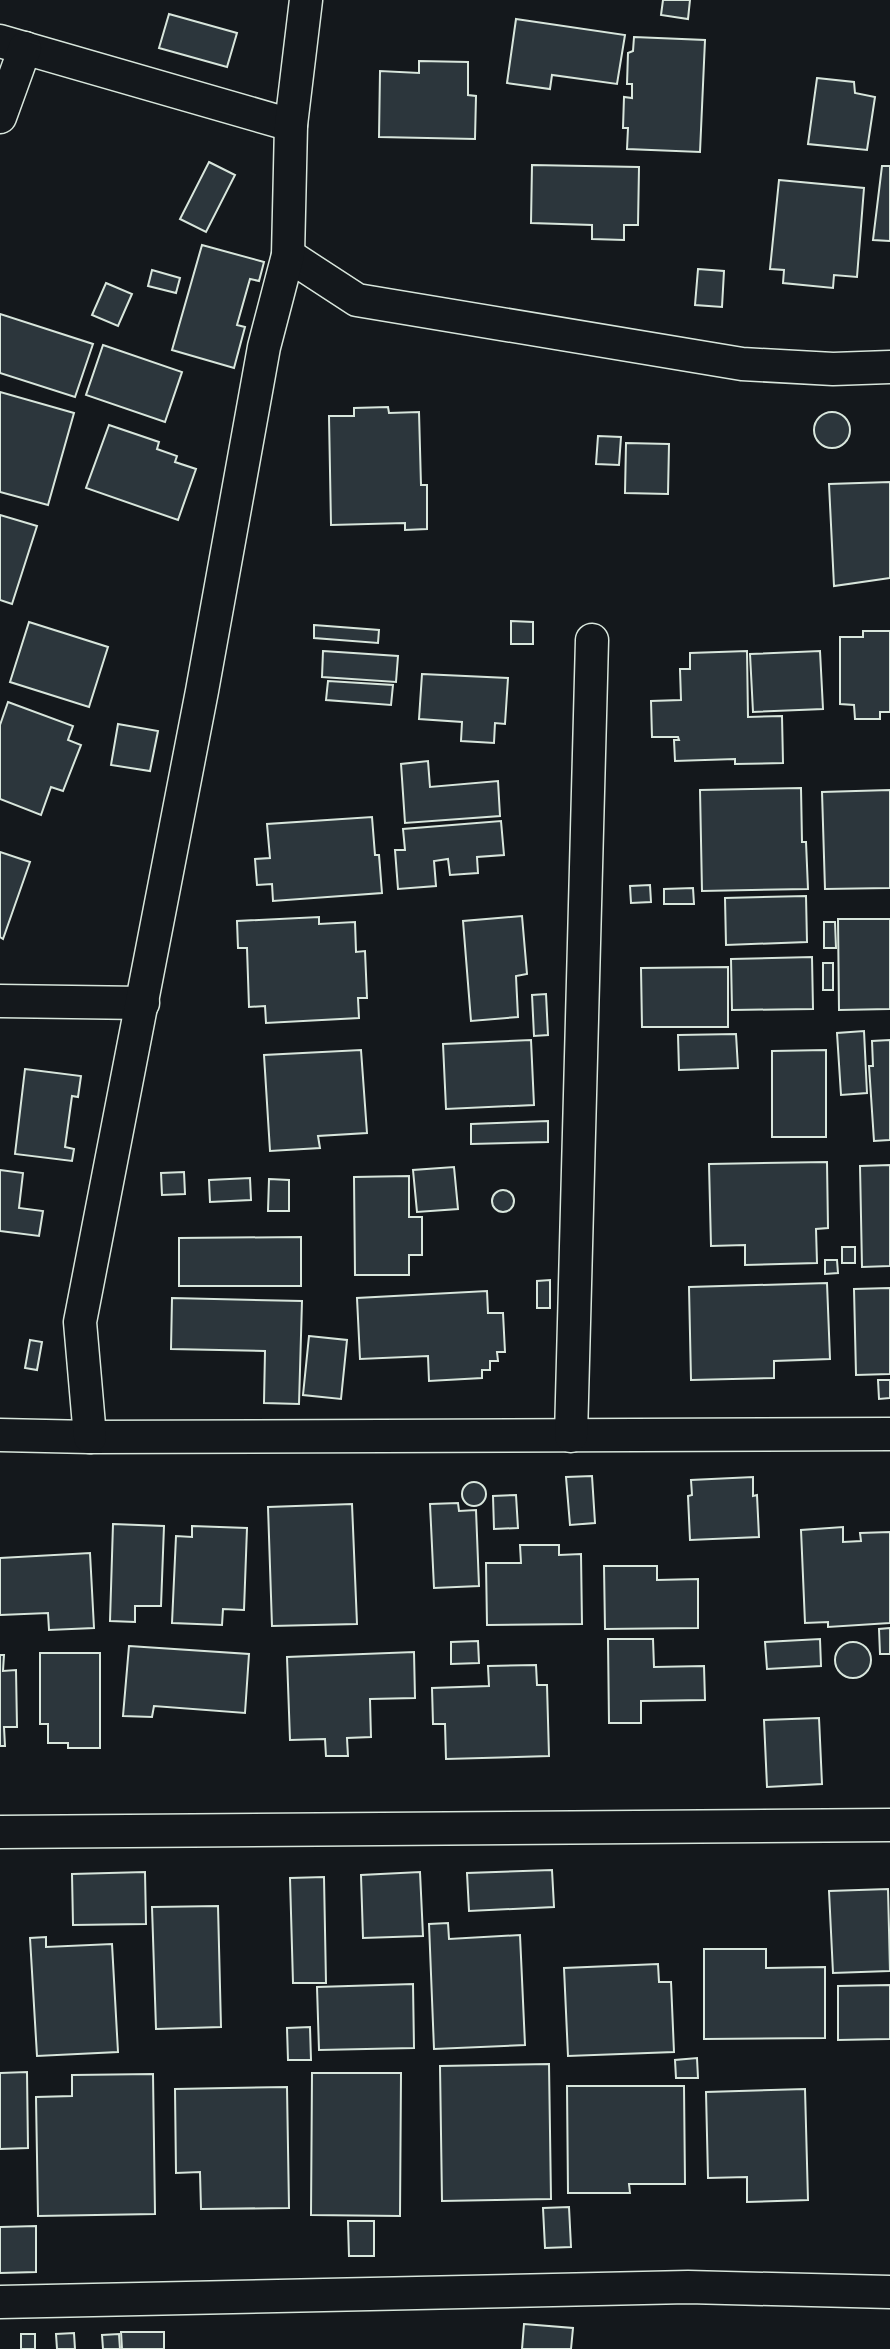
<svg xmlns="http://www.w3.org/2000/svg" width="890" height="2349" viewBox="0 0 890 2349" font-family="'PT Sans Narrow',sans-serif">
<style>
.building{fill:#2c363c;stroke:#d8e6dc;stroke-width:2}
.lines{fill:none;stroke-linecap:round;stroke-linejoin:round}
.minor-casing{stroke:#d8e6dc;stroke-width:35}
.minor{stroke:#14181c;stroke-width:32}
</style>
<rect width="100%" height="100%" fill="#14181c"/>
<g class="building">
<polygon points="663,0 690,0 688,19 661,15"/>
<polygon points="169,14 237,33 227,67 159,48"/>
<polygon points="516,19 625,35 617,84 552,75 550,89 507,83"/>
<polygon points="634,37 705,40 700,152 627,149 628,128 623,128 624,97 632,98 632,84 627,84 628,53 633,51"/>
<polygon points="419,61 468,62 468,95 476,96 475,139 379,137 380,71 419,73"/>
<polygon points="817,78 854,82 855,93 875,97 867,150 808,144"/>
<polygon points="209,162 235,175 206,232 180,219"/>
<polygon points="532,165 639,167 638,225 624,225 624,240 592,239 592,225 531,223"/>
<polygon points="882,166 890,166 890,241 873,240"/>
<polygon points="779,180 864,188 857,277 834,275 833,288 783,283 784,270 770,269"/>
<polygon points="202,245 264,262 259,281 250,279 237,325 245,327 234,368 172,350"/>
<polygon points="698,269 724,271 722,307 695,305"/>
<polygon points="152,270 180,278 176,293 148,286"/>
<polygon points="106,283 132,294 118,326 92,315"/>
<polygon points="0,314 93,344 75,397 0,373"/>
<polygon points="103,345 182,372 165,422 86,395"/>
<polygon points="0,392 74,413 48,505 0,492"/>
<polygon points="388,407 389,413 419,412 421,485 427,485 427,529 405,530 405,523 331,525 329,416 354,416 354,408"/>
<circle cx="832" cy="430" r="18"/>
<polygon points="109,425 159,442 157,449 177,456 175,462 196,469 178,520 86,488"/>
<polygon points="598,436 621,437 619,465 596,464"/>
<polygon points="626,443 669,444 668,494 625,493"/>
<polygon points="890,482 890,578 834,586 829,484"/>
<polygon points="0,515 37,526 12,604 0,600"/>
<polygon points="511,621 533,622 533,644 511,644"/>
<polygon points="29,622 108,647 89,707 10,682"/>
<polygon points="314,625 379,630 378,643 314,638"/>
<polygon points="863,631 890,631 890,712 880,712 880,719 855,719 854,705 840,704 840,637 863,637"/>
<polygon points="323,651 398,656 396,682 322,677"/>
<polygon points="747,651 748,717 782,716 783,763 735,764 735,759 675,761 674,740 679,740 678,737 652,737 651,701 681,700 680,669 690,669 690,653"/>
<polygon points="820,651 823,709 753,712 750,654"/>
<polygon points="422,674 508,678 505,724 495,723 494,743 461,741 462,722 419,719"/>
<polygon points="328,681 393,685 391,705 326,700"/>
<polygon points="8,702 73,726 68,740 81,745 63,791 51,787 41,815 0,799 0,725"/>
<polygon points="118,724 158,731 150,771 111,765"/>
<polygon points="428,761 430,787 498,781 500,816 405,823 401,764"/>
<polygon points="801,788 802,842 806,842 808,889 702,891 700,790"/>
<polygon points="890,790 890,888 825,889 822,792"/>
<polygon points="372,817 375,855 379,855 382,893 273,901 272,884 257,885 255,859 270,858 267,824"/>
<polygon points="501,821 504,855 477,857 478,873 450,875 448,859 434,861 436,886 398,889 395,850 405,850 403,829"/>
<polygon points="0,852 30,862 3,939 0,937"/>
<polygon points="650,885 651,902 631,903 630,886"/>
<polygon points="693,888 694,904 664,904 664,889"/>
<polygon points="806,896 807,942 726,945 725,898"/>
<polygon points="522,916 527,974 516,976 518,1017 471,1021 463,921"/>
<polygon points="319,917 319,924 355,922 356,952 365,951 367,998 358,998 359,1018 266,1023 265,1006 249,1007 247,948 238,948 237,921"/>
<polygon points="838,919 890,919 890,1009 839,1010"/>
<polygon points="824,922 835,922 836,948 824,948"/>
<polygon points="812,957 813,1009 732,1010 731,959"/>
<rect x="823" y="963" width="10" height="27"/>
<polygon points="728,967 728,1027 642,1027 641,968"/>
<polygon points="546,994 548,1035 534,1036 532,995"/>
<polygon points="864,1031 867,1093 841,1095 837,1033"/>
<polygon points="736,1034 738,1068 679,1070 678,1035"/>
<polygon points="531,1040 534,1105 446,1109 443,1044"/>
<polygon points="890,1040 890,1140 874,1141 869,1066 873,1066 872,1041"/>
<polygon points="361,1050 367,1133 318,1136 320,1148 270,1151 264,1055"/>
<polygon points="826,1050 826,1137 772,1137 772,1051"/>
<polygon points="25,1069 81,1076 78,1097 72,1096 65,1147 74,1149 72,1161 15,1154"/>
<polygon points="548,1121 548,1142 471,1144 471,1124"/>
<polygon points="827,1162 828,1228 816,1229 817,1263 745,1265 745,1245 711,1246 709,1164"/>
<polygon points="890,1165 890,1266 862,1267 860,1166"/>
<polygon points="454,1167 458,1209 417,1212 413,1170"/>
<polygon points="0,1170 23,1173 19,1208 43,1211 39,1236 0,1231"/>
<polygon points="184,1172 185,1194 162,1195 161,1173"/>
<polygon points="409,1176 409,1217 422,1217 422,1255 409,1255 409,1275 355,1275 354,1177"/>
<polygon points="250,1178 251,1200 210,1202 209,1180"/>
<polygon points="269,1179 289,1180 289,1211 268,1211"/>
<circle cx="503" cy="1201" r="11"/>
<polygon points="301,1237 301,1286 179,1286 179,1238"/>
<rect x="842" y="1247" width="13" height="16"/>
<polygon points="825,1260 837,1260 838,1273 825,1274"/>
<polygon points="550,1280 550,1308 537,1308 537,1281"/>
<polygon points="827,1283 830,1359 774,1361 774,1378 691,1380 689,1287"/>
<polygon points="890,1288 890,1374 856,1375 854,1289"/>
<polygon points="487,1291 488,1313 503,1313 505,1352 497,1352 498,1361 490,1361 490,1370 482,1370 482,1378 429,1381 428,1356 360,1359 357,1298"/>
<polygon points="172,1298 302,1301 299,1404 264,1403 265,1351 171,1349"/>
<polygon points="309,1336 347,1340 341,1399 303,1395"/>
<polygon points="30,1340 42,1342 37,1370 25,1368"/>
<polygon points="878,1380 890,1380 890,1398 879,1399"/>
<polygon points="592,1476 595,1523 570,1525 566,1477"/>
<polygon points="753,1477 753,1496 757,1495 759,1537 690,1540 688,1496 692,1495 691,1480"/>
<circle cx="474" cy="1494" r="12"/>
<polygon points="516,1495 518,1528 494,1529 493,1496"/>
<polygon points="458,1503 459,1511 476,1510 479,1586 434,1588 430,1504"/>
<polygon points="352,1504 357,1624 272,1626 268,1507"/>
<polygon points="113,1524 164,1526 161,1606 135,1606 135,1622 110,1621"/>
<polygon points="192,1526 247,1528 244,1610 223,1609 222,1625 172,1623 176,1536 192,1537"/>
<polygon points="843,1527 843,1542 861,1541 860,1533 890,1532 890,1623 828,1627 828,1622 805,1623 801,1530"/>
<polygon points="520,1545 559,1545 559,1555 581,1554 582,1624 487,1625 486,1563 521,1563"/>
<polygon points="90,1553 94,1628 49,1630 48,1613 0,1615 0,1558"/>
<polygon points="604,1566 657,1566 657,1580 698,1579 698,1628 605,1629"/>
<polygon points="890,1628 890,1654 880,1654 879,1629"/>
<polygon points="608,1639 653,1639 654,1667 704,1666 705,1700 641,1701 641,1723 609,1723"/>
<polygon points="820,1639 821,1666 767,1669 765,1642"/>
<polygon points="478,1641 479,1663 451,1664 451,1642"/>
<circle cx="853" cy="1660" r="18"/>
<polygon points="129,1646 249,1654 245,1713 154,1706 152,1717 123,1716"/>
<polygon points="414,1652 415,1698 370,1699 371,1737 347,1738 348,1756 326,1756 325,1739 290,1740 287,1657"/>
<polygon points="40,1653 100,1653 100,1748 68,1748 68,1743 48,1743 48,1724 40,1724"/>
<polygon points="0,1655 4,1655 3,1671 16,1670 17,1727 4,1727 5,1746 0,1746"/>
<polygon points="536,1665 537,1685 547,1685 549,1756 446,1759 445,1724 433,1724 432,1688 489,1686 488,1666"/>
<polygon points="819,1718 822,1784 767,1787 764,1720"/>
<polygon points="552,1870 554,1907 469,1911 467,1873"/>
<polygon points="145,1872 146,1924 73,1925 72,1874"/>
<polygon points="420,1872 423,1936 363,1938 361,1875"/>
<polygon points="324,1877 326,1983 293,1983 290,1878"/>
<polygon points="888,1889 890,1971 833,1973 829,1891"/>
<polygon points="218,1906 221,2027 156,2029 152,1907"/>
<polygon points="448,1923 449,1939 520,1935 525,2045 434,2049 429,1924"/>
<polygon points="46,1937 46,1947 112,1944 118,2052 37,2056 30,1938"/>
<polygon points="704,1949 766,1949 766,1968 825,1967 825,2038 704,2039"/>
<polygon points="658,1964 659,1982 671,1982 674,2052 568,2056 564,1968"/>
<polygon points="413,1984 414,2048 319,2050 317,1987"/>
<polygon points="890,1985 890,2039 838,2040 838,1986"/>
<polygon points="310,2027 311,2060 288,2060 287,2028"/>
<polygon points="697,2058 698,2078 676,2078 675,2060"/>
<polygon points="549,2064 551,2199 442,2201 440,2066"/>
<polygon points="27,2072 28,2148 0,2149 0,2073"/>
<polygon points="312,2073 401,2073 400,2216 311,2215"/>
<polygon points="153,2074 155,2214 38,2216 36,2097 72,2096 72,2075"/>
<polygon points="567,2086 684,2086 685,2184 629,2184 630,2193 568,2193"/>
<polygon points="287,2087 289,2208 201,2209 200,2172 176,2173 175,2089"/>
<polygon points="805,2089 808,2200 747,2202 747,2177 708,2178 706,2092"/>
<polygon points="569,2207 571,2247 545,2248 543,2208"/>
<polygon points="348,2221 374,2221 374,2256 349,2256"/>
<polygon points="36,2226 36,2272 0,2273 0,2227"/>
<polygon points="524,2324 573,2328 571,2349 522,2349"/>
<polygon points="121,2332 164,2332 164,2349 122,2349"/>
<polygon points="74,2333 75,2349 57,2349 56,2334"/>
<rect x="21" y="2334" width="14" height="15"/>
<polygon points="119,2334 120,2349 103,2349 102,2335"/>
</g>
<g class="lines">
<defs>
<g id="minor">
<polyline points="0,41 291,125"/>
<polyline points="0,117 25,48"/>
<polyline points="288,255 357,300 742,364 833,369 890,367"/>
<polyline points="0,1001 143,1003"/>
<polyline points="0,1435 90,1437 890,1434"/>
<polyline points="571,1436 592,640"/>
<polyline points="90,1437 80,1322 202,691 264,347 288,255 291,125 306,0"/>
<polyline points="0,1832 890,1825"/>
<polyline points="0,2302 688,2287 890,2292"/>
</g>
</defs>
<use href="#minor" class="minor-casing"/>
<use href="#minor" class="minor"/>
</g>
</svg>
